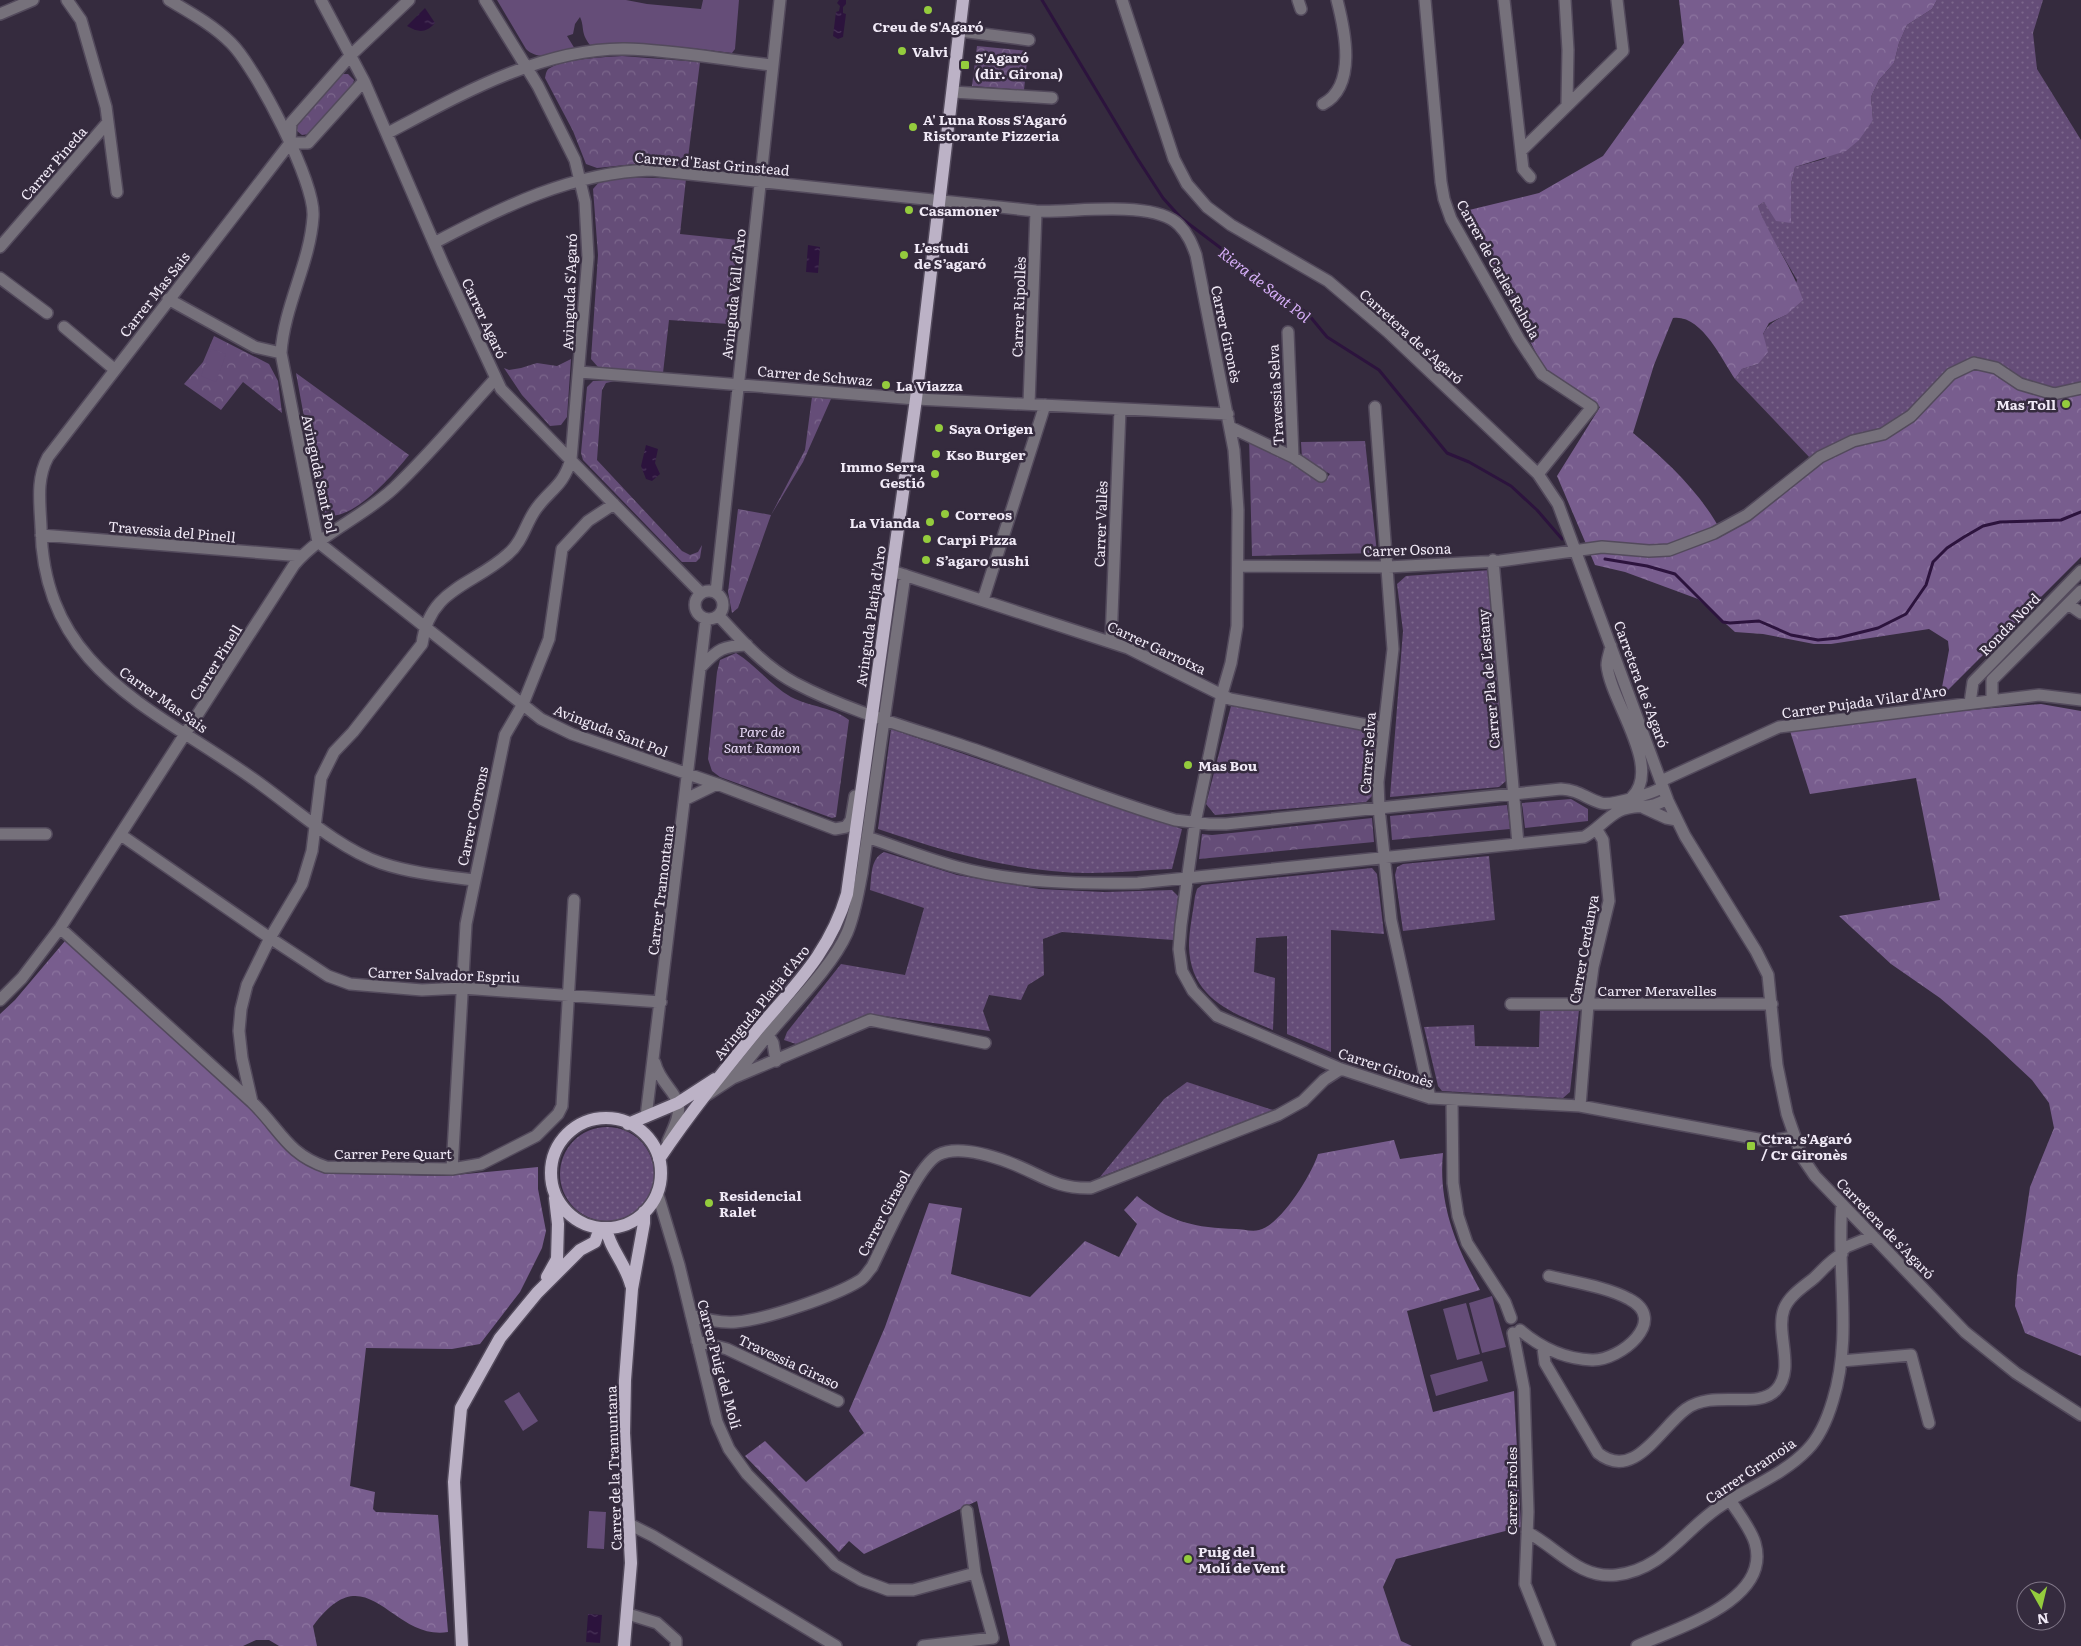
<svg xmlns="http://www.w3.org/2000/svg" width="2081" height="1646" viewBox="0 0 2081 1646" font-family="Literata,serif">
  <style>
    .grass { fill: url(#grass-dots) }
    .forest { fill: url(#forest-crowns) }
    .park { fill: url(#park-crowns) }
    .garden { fill: #654d78 }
    .water { fill: url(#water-ripples) }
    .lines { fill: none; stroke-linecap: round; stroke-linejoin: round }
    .stream { stroke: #2c133d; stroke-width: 3 }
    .minor-casing { stroke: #534a5c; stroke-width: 14 }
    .major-casing { stroke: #534a5c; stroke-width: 15 }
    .minor { stroke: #76717b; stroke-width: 11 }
    .major { stroke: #bcb2c6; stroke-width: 12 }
    .poi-dot { fill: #94cc3d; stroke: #352b3e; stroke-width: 2 }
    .labels { text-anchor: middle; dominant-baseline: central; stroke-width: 5; stroke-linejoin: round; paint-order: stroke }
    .poi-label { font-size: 14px; font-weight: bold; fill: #f1eaf7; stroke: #352b3e; text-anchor: start }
    .street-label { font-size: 14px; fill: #f1eaf7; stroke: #352b3e }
    .park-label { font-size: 14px; font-style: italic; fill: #e9daf8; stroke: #352b3e }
    .water-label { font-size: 15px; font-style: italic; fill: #d7aff9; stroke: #352b3e }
  </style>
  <defs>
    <pattern id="grass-dots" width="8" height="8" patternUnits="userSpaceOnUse" patternTransform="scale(1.25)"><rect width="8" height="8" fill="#654d78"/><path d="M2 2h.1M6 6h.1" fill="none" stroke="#7c678c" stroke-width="1.8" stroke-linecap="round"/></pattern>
    <pattern id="forest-crowns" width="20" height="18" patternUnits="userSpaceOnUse" patternTransform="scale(1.25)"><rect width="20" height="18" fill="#785d8e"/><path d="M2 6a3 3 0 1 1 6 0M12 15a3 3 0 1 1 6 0" fill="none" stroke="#8c749f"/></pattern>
    <pattern id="park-crowns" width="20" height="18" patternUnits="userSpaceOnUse" patternTransform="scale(1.25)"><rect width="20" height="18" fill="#654d78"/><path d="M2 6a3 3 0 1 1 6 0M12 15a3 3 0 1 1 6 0" fill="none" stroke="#7c678c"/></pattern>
    <pattern id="water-ripples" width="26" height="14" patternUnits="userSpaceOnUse" patternTransform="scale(1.25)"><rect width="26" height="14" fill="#2c133d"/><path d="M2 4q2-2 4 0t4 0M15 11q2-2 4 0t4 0" fill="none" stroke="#4b365a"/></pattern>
  </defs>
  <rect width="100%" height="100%" fill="#352b3e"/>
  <path class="grass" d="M1937,0h106l-10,33 4,36 44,71v245l-27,4 -20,-4 -66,-25c-30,11 -35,32 -57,50 -28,25 -66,35 -100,49l-76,-80 7,-10 16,-5c5,-28 0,-36 28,-49l11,-35 -31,-53 -8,-21 6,-4 27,21v-39l4,-17 29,-8 49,-39 -2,-23 8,-17 15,-17 5,-20 8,-18 25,-16z
    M1491,570l17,187 -2,24 -7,6 -109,10 13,-166 -6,-47 9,-8z
    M1231,706l141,26 6,5 -5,58 -7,7 -151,13 -9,-11z
    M891,729l291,100 -10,40c-28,1 -56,4 -84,4 -73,-1 -142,-21 -210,-44z
    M884,852l73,23 82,14 65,3 68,-2 6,6 -5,44 -111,-8 -19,7 1,36 -16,10 -7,15 -32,-5 -6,16 7,20 -113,-16 -13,1 -68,28 -12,-4 3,-8 54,-68 64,11 19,-67 -54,-18c2,-15 0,-31 14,-38z
    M1489,856l6,64 -92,11 -8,-56 2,-8 6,-3z
    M1372,868l5,6 7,60 -53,-4v122l-44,-18v-98l-31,2 -2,34 21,6 -2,52c-40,-17 -83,-31 -84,-84 0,-16 4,-33 6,-50l2,-7 5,-4z
    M1579,1010l-9,82 -7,6 -121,-7 -4,-5 -14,-59 50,-2 1,21 64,1 1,-36z
    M1187,1082l86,28 -173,67 64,-78z
    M560 1174a47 47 0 1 1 94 0a47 47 0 1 1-94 0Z"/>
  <path class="forest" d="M1679,0h258l-5,9 -25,16 -8,18 -5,20 -15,17 -8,17 2,23 -14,20 -13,11 -51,16 -4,17v39l-15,-2 -12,-19 -6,4c12,33 34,60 45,94l-17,15 -17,8 -6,11 5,18 -10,12 -16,5 -7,10c-14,-21 -34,-65 -62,-61l-19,47 -21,68c34,28 68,60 89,100l103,-74 23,-12 26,-6 80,-65 18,-6 16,1 65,26 28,-2v162l-141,141 9,-48 -1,-9 -19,-12 -98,15h-17l-51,-10 -28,-2 -37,-33 -73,-27 -30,-7 -38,-89 43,-69 -56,-38 -79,-158 74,-18 64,-37 81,-113z
    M2041,704l40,7v645l-56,-23 -10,-27 2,-30 13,-89 24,-59 -5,-25 -17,-23 -45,-42 -47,-40 -49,-34 -52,-48 101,-16 -24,-122 -106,16 -20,-63 159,-19z
    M70,935l181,168 51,57 47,14 96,2 93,-9v22l8,42 -4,17 -22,44 -40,52 -28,5 -86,-1 -16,138 25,6 -2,17 3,3 62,3 10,117c-58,9 -80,-81 -135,-6l4,20h-38l-10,-6h-13l-13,6h-243v-632l15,-14z
    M1394,1140l6,19 43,-6c-5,51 13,93 37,137l-73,21 26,101 81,-21 7,136 -125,32 -13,28 18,54 11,5h-402l-33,-145 -113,53 -15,-13 -10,11 -94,-96 20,-15 41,41 58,-49 -15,-22 36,-84 44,-124 33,5 -11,66 79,23 55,-56 34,16 18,-33 -13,-14 13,-14c32,26 59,32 99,33 6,0 16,3 23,1 22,-5 53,-56 59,-76z"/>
  <path class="park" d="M977,46l51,5 -4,39 -52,-4z
    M622,56l78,6 -13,104 -43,-3 -47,5 -11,-4 -13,-33 -28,-53c1,-4 1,-8 5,-10 13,-9 56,-11 72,-12z
    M341,74h7l6,6 -2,7 -43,47 -7,1 -5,-4v-7z
    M623,177l63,2 -6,55 58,6 -9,84 -60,-4 -6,53 -65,-6 -7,-8 7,-104 -5,-66 7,-8z
    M214,336l55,28 9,17 4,32 -39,-31 -22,28 -37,-26 19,-22z
    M571,359l-4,58 -6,8 -11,1 -28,-31 -18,-27 5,2 12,-2 16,-5 20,3z
    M296,373l113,82c-16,20 -57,68 -85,60l-4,-10z
    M593,381h22l-9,2 -4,7 -5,70 85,91 8,4 8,-3 4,-7 -2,13 -4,4h-14l-5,-5 -94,-97 -2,-7 6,-66z
    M812,397l19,2 -28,63 -32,53 -33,93 -6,5 -4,-21 10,-83 33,6 34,-65z
    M1249,436l73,47 8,-9 -28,-16 -1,-16 64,-1 12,112 -125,3z
    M736,653c20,12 34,32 55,44 19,10 42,10 58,23l-13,97 -4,1 -112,-41 -8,-6 -4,-12 9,-87 3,-12z
    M1571,799l17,10v12l-63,7 -3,-25z
    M1507,805l3,24 -118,11 -2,-24z
    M1372,818l2,24 -175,17 3,-25 10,1z"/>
  <path class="garden" d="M497,0h129l21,4 54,5 2,-9h36l-4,49 -3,4c-48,-6 -94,-11 -142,-8 -10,-13 -5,-17 -10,-28l-5,7 -2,10 -6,2 8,13c-17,4 -36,13 -49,0z
    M211,349l15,5 -10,28 -15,-6z
    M1492,1296l14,51 -24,6 -13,-50z
    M1466,1303l14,51 -23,6 -14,-51z
    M1482,1361l6,20 -52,15 -6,-21z
    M519,1392l19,29 -15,10 -19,-30z
    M589,1511l17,1 -2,37 -17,-1z"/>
  <path class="water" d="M839,0h7v4l-3,3v6l3,1 -3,23 -5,2 -5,-3 3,-24 3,-1 1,-5 -3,-3z
    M425,8l10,15c-9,10 -16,10 -28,3z
    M808,245l12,2 -2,26 -12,-1z
    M646,445l12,4 -3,14 5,11 -8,7 -6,-2 -5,-13z
    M588,1614l14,1 -2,28 -14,-1z"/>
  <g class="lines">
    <path class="stream" d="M1042,0l95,158 26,40 18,20 127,96 19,23 52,33 68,83 22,9 42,24 26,24 25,29
      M1605,559l42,7 28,8 48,48 7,1 29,-2 32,14 27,5 20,-2 40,-10 28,-14 20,-29 7,-23 14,-14 17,-11 19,-11 17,-4 61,-2 20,-8"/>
    <g class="minor-casing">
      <path id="minor" d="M67,0l14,20 25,87 11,85
        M169,0c22,13 44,25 62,43 25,25 85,140 82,174 -3,46 -29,89 -32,136l37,189 223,177 31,15 145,50 118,45 11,-2 5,-7 4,-24
        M321,0l43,81 79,183 58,125 200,204
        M409,0l-58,55 -60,68 -1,20 -242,314c-12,22 -8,46 -7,70 2,142 111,180 211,251 39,27 85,70 129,85 30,10 61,13 93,17
        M1122,0l52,159 13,25 20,23 24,18 97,56 60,51 150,142 20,30 110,297 17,35 71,115 12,24 9,90 10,49 15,43 13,19 150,156 51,41 65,42
        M1298,0l3,9
        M1425,0l16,182 3,17 7,20 68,120 23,35 50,33 -54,67
        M1504,0l19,169 7,8
        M1565,0l3,50 -1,54
        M0,14l33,-14
        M960,31l69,9
        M953,92l99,6
        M1323,104c34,-18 22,-73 14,-104
        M388,133c72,-38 153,-85 237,-84 50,1 98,11 147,16
        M290,143h18l56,-62
        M1522,150l101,-99 -6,-51
        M434,243c68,-36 139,-71 217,-73l385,41c37,2 117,-12 143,14 9,9 13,19 17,30l38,195 4,60 -1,116 -6,37 -9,31 -27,129 -14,102 -2,24 3,22 11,20 24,25 124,53 89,29 150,8 189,35 24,-4
        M0,247l108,-125
        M0,278l47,35
        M168,299l87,48 26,6
        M64,327l50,42
        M1288,332l5,125
        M580,372l336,27 312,15
        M1029,404l7,-193
        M1375,407l18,242 -15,133 1,26 12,112 39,178
        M1230,427l63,30 28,19
        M41,535l261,21
        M1493,560l25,284
        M1238,566l150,1 112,-6 102,-14 47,4 20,-1 45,-17 33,-18 73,-58 33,-16 30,-7 28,-18 40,-42 23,-11 22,5 24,16 34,10 27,-6
        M898,573l230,75 102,51 153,29
        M695 605a14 14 0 1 1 28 0a14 14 0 1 1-28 0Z
        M716,592l64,-592
        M983,600l62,-195
        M2068,604l13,9
        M719,616c22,24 46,51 76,67 57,30 123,47 184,68 65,23 130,50 196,69l34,4h17l335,-35c18,1 24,9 40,14 10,3 53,-10 62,-16
        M1111,641l9,-232
        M1611,646c-1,6 -4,13 -4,19 3,36 56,102 25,132
        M702,666c16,-17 21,-20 45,-21
        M1992,700v-20l89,-89
        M1970,703l3,-21 108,-111
        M1661,781l118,-54 260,-32 42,5
        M686,799l31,-15
        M1644,808l22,10 11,2
        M0,834h46
        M121,835l149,103 58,38 22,8 72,6 40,-2 199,14
        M867,837c30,10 60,22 90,30 60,16 120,17 181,16l446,-46c13,-7 23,-20 35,-26 16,-8 34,0 48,-13
        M60,928l192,174c28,27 35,52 74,65l126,2 29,-5 55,-28 22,-22 4,-8 12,-206
        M0,1000l22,-22 38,-50 234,-363c27,-32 69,-48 100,-77 36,-34 68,-73 102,-110
        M1511,1004h261
        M776,1061l-3,-18 -5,-8c24,-29 64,-68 79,-102 8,-19 11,-40 15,-60l43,-298
        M655,1063c4,18 21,29 23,41 3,12 -6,27 -10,37
        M734,1077l34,-42
        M707,1095l26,-17 137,-58 115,23
        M1452,1100l1,83 5,33 9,27 38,59 6,16
        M252,1102l-10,-44 -3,-27 2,-22 6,-24 23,-47 32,-54 10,-33 9,-73 13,-26 19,-20 69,-88c7,-56 51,-58 86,-90 14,-12 17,-28 26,-42 14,-22 29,-24 37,-53l17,-202 -3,-55 -10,-42 -37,-74 -53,-86
        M1580,1106l8,-101 5,-38 16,-66 -6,-61 -6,-10
        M646,1117l60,-498
        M452,1169l14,-245 39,-189 18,-31 26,-65 13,-90 26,-28 26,-17
        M657,1192l22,73 38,157 12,27 18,25 88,91 26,15 27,10h25l62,-17 18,65 -70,8
        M1842,1251l4,-4 27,-11
        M691,1315c15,5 29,8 45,7 28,-2 99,-26 123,-41 6,-3 9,-10 13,-14 12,-24 45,-101 66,-112 19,-10 51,0 70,7 33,12 46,27 83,26l187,-73 25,-14 21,-21 17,-11
        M1520,1330c20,17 45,29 72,30 28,1 78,-40 37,-61 -22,-12 -56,-17 -80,-23
        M1513,1333l11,56 4,123 -3,72 25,62
        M697,1341l30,8 111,52
        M1543,1348l2,15 53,90c36,29 62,-25 88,-44 27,-20 72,1 90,-19 20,-21 -1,-57 8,-81 5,-13 19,-22 29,-30 9,-8 18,-20 29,-25
        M1841,1361l70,-6 18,68
        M967,1511l8,62
        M631,1525l22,11 183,110
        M1527,1532c31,16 52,47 89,43 48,-5 69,-47 106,-70 28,-18 62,-31 85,-55 13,-13 21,-33 26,-50 20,-64 3,-131 9,-196
        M628,1614l29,9 19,17v6
        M1637,1646c39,-18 135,-45 118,-103 -4,-14 -17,-30 -25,-43"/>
    </g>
    <g class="major-casing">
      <path id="major" d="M551 1173a55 55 0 1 1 110 0a55 55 0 1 1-110 0Z
        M628,1124l50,-21 37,-24
        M659,1159c30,-45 64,-87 99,-130 38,-45 72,-77 89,-135l69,-495 47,-399
        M606,1228c4,22 19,34 25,57
        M547,1277l10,-18 1,-35 -3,-26
        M462,1646l-8,-164 7,-74 39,-70 37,-45 43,-43 15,-8 5,-14
        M624,1646l7,-83 -7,-130 1,-53 7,-91 12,-66v-11"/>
    </g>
    <use href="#minor" class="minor"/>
    <use href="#major" class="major"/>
  </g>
  <g class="poi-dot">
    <circle cx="928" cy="10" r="5"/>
    <circle cx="902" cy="51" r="5"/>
    <rect x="960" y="60" width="10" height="10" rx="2.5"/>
    <circle cx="913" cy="127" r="5"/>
    <circle cx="909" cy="210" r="5"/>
    <circle cx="904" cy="255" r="5"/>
    <circle cx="886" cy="385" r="5"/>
    <circle cx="2066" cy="404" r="5"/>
    <circle cx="939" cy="428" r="5"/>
    <circle cx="936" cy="454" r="5"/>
    <circle cx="935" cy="474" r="5"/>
    <circle cx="945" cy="514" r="5"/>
    <circle cx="930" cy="522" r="5"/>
    <circle cx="927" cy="539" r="5"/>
    <circle cx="926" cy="560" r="5"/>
    <circle cx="1188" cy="765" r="5"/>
    <rect x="1746" y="1141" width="10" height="10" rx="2.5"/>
    <circle cx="709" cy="1203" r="5"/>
    <circle cx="1188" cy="1559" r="5"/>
  </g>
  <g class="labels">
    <g class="poi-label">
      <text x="928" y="26" text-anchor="middle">Creu de S'Agaró</text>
      <text x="912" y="51">Valvi</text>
      <text x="975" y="57">S'Agaró<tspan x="975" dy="16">(dir. Girona)</tspan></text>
      <text x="923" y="119">A' Luna Ross S'Agaró<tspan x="923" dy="16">Ristorante Pizzeria</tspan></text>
      <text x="919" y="210">Casamoner</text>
      <text x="914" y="247">L’estudi<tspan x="914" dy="16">de S’agaró</tspan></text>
      <text x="896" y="385">La Viazza</text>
      <text x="2056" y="404" text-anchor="end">Mas Toll</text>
      <text x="949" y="428">Saya Origen</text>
      <text x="946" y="454">Kso Burger</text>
      <text x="925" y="466" text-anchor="end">Immo Serra<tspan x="925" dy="16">Gestió</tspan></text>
      <text x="955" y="514">Correos</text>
      <text x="920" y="522" text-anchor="end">La Vianda</text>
      <text x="937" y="539">Carpi Pizza</text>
      <text x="936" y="560">S’agaro sushi</text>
      <text x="1198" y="765">Mas Bou</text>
      <text x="1761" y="1138">Ctra. s'Agaró<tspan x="1761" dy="16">/ Cr Gironès</tspan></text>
      <text x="719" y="1195">Residencial<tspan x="719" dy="16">Ralet</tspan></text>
      <text x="1198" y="1551">Puig del<tspan x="1198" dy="16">Molí de Vent</tspan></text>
    </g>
    <g class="street-label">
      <text transform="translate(53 163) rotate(-49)">Carrer Pineda</text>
      <text transform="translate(712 163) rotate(5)">Carrer d'East Grinstead</text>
      <text transform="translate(1499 269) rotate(61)">Carrer de Carles Rahola</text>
      <text transform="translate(569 292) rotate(-88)">Avinguda S'Agaró</text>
      <text transform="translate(154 294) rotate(-52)">Carrer Mas Sais</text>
      <text transform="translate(733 294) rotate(-84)">Avinguda Vall d'Aro</text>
      <text transform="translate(1018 307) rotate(-88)">Carrer Ripollès</text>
      <text transform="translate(485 318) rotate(65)">Carrer Agaró</text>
      <text transform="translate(1227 334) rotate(78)">Carrer Gironès</text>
      <text transform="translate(1412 336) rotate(42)">Carretera de s'Agaró</text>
      <text transform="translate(815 375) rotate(5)">Carrer de Schwaz</text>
      <text transform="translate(1275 395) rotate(-93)">Travessia Selva</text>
      <text transform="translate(320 474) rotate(78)">Avinguda Sant Pol</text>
      <text transform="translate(1100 524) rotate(-88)">Carrer Vallès</text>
      <text transform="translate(172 531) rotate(5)">Travessia del Pinell</text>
      <text transform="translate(1407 549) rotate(-2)">Carrer Osona</text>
      <text transform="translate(870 616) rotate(-82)">Avinguda Platja d'Aro</text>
      <text transform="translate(2009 624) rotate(-46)">Ronda Nord</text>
      <text transform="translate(1157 647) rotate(25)">Carrer Garrotxa</text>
      <text transform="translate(215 662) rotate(-58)">Carrer Pinell</text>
      <text transform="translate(1488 679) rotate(-95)">Carrer Pla de Ľestany</text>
      <text transform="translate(1642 684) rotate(70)">Carretera de s'Agaró</text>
      <text transform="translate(164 699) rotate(35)">Carrer Mas Sais</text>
      <text transform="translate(1864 701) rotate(-8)">Carrer Pujada Vilar d'Aro</text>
      <text transform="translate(611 730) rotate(21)">Avinguda Sant Pol</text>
      <text transform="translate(1367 753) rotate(-86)">Carrer Selva</text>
      <text transform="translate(472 816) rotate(-78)">Carrer Corrons</text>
      <text transform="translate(660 890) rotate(-83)">Carrer Tramontana</text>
      <text transform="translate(1583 949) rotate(-80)">Carrer Cerdanya</text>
      <text transform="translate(444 974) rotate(2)">Carrer Salvador Espriu</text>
      <text x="1657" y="990">Carrer Meravelles</text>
      <text transform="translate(761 1002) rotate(-51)">Avinguda Platja d'Aro</text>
      <text transform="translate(1386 1067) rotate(18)">Carrer Gironès</text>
      <text x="393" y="1153">Carrer Pere Quart</text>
      <text transform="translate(883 1213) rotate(-62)">Carrer Girasol</text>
      <text transform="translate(1886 1228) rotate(46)">Carretera de s'Agaró</text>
      <text transform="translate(789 1361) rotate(25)">Travessia Giraso</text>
      <text transform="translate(720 1364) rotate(75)">Carrer Puig del Molí</text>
      <text transform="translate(613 1468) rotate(-92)">Carrer de la Tramuntana</text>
      <text transform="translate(1750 1470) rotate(-34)">Carrer Gramoia</text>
      <text transform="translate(1511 1491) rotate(-90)">Carrer Eroles</text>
    </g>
    <g class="park-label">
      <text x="762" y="731">Parc de<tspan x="762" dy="16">Sant Ramon</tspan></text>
    </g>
    <g class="water-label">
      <text transform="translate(1265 284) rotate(38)">Riera de Sant Pol</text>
    </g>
  </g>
  <g transform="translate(2041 1606) rotate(172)"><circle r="24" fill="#352b3e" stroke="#807788"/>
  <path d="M0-4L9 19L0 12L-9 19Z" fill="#94cc3d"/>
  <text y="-8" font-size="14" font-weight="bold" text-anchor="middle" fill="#f1eaf7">N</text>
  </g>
</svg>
